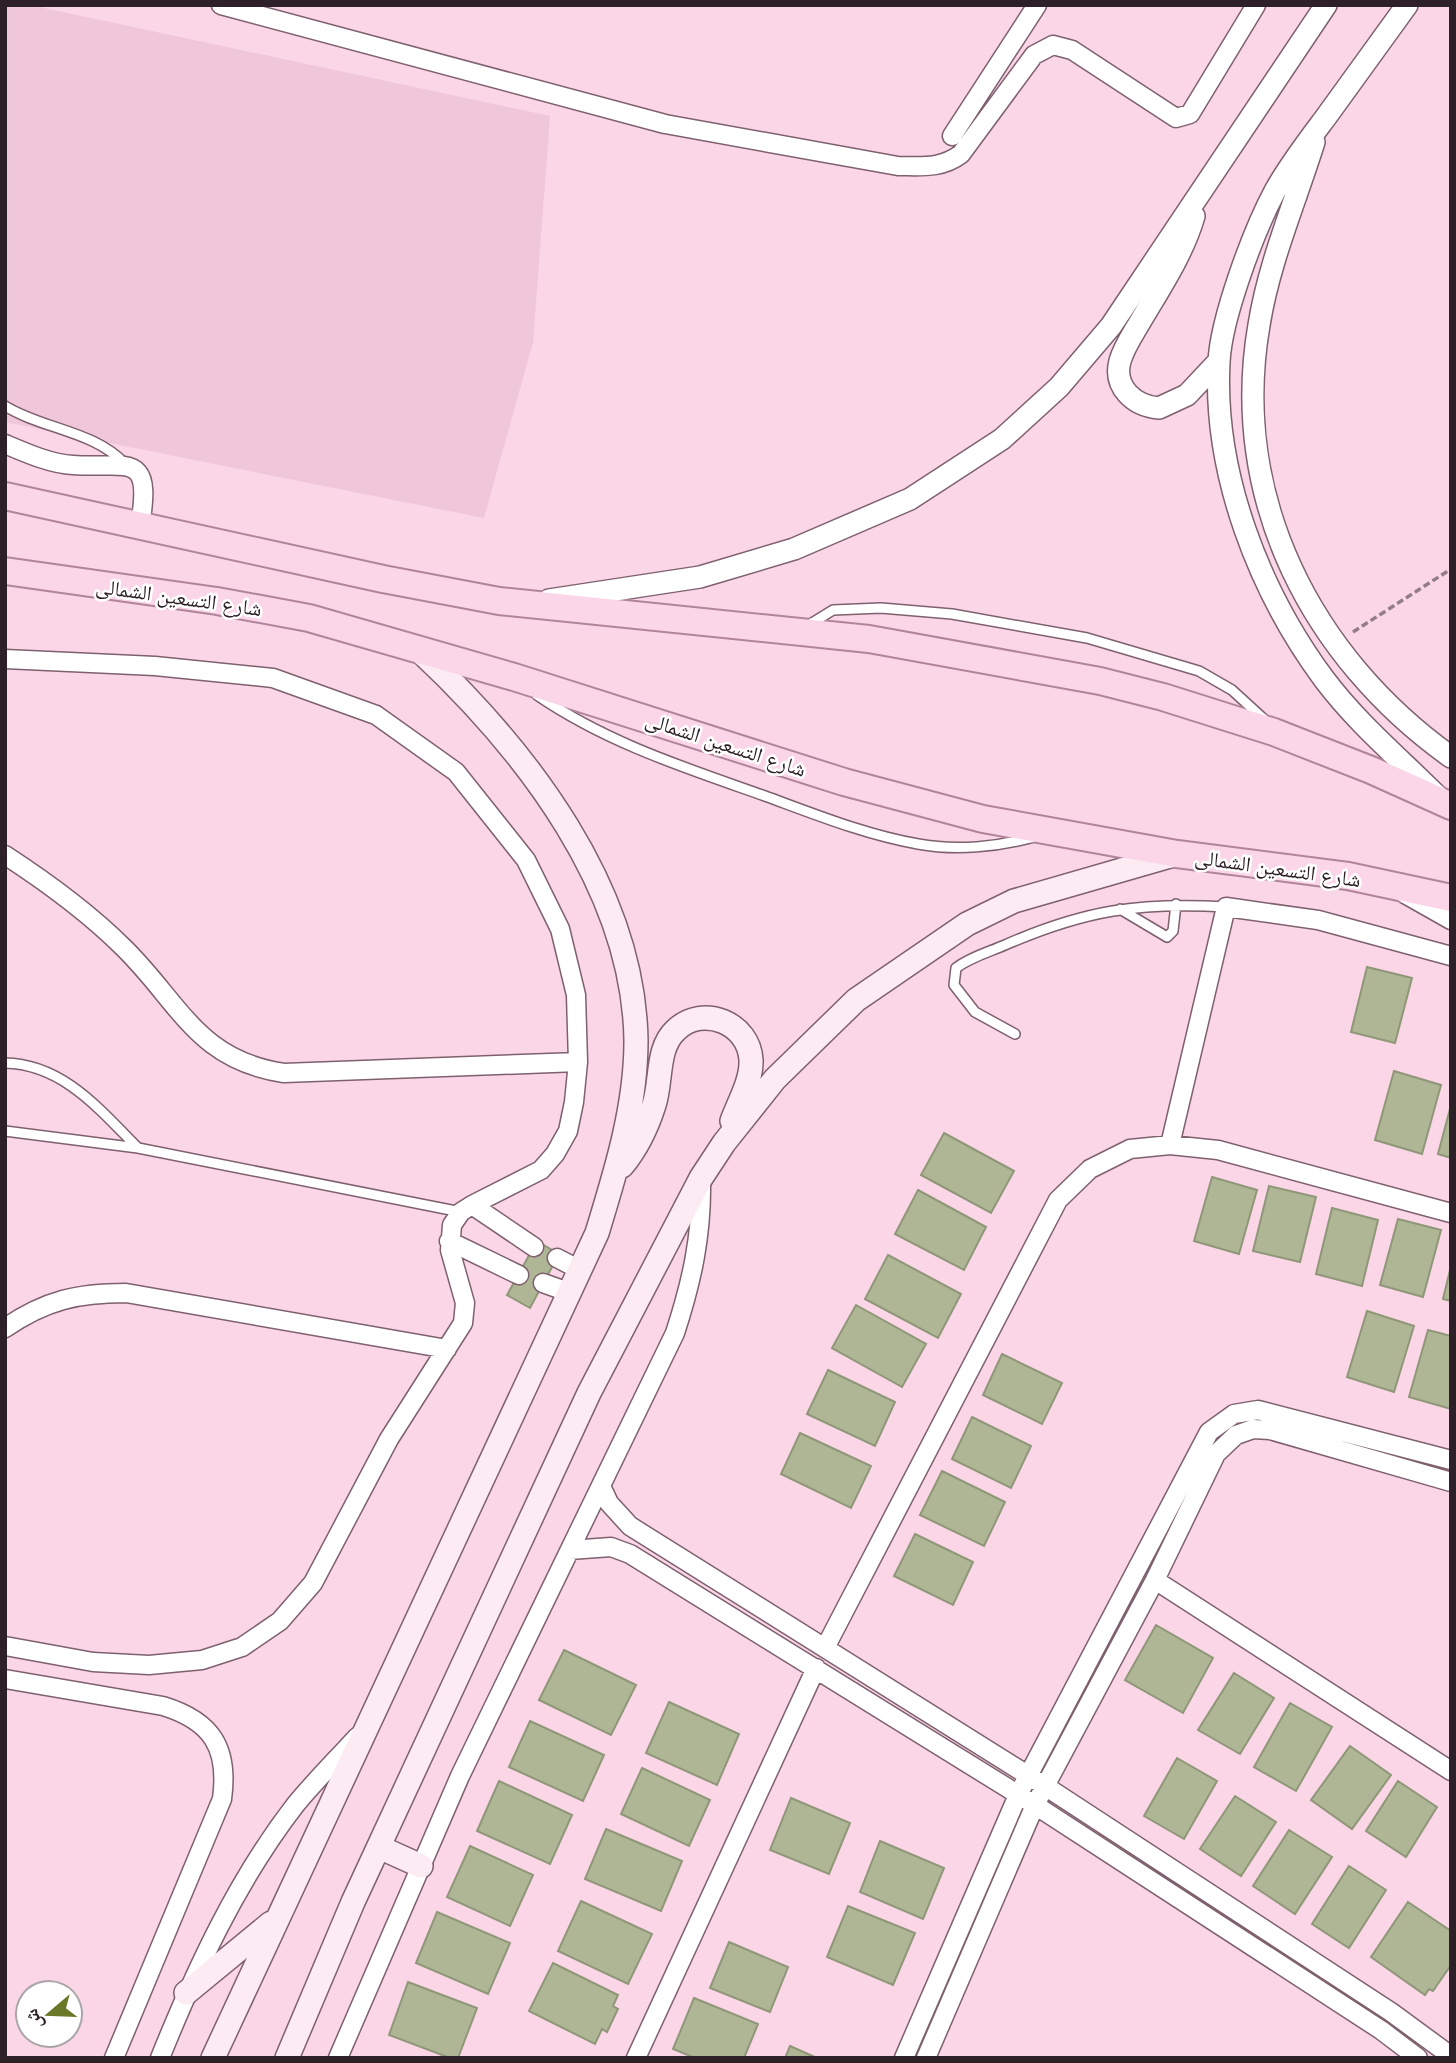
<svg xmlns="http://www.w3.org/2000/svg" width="1456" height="2063" viewBox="0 0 1456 2063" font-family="Arial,'Noto Naskh Arabic',sans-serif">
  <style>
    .built { fill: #f0c6da }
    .building { fill: #aeb696; stroke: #8f9778; stroke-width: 2 }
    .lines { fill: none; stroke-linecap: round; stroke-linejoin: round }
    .service-casing { stroke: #7e606e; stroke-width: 12 }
    .minor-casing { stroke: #7e606e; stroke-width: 21 }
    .tertiary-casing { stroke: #7e606e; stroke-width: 24 }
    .secondary-casing { stroke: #7e606e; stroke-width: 26 }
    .primary-casing { stroke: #b0859a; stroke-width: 30 }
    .path { stroke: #957d88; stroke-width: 3.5; stroke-dasharray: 7 3.5; stroke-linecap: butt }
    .service { stroke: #fff; stroke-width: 9 }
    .minor { stroke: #fff; stroke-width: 18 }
    .tertiary { stroke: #fff; stroke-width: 21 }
    .secondary { stroke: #fcebf3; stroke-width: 23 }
    .primary { stroke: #fad6e8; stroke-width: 26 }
    .labels { text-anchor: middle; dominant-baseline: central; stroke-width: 5; stroke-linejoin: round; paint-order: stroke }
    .street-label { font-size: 21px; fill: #2d2026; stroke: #fff }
  </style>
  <rect width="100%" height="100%" fill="#fad6e7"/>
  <path class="built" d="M5,5h25l520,111 -17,226 -49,176 -479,-96z"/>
  <path class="building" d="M1367,967l45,11 -17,65 -44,-11z
    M1394,1071l47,14 -19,69 -47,-14z
    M1451,1105v53l-13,-4z
    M944,1133l70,38 -23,42 -70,-38z
    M1212,1177l45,13 -18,64 -45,-13z
    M1269,1186l47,11 -16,65 -47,-11z
    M918,1190l68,37 -22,43 -69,-36z
    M1332,1208l46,12 -16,66 -46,-12z
    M1398,1219l43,11 -18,67 -43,-12z
    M537,1241l22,13 -29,54 -23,-13z
    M888,1255l73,39 -23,44 -73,-39z
    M1451,1266v35l-8,-2z
    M856,1305l70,39 -24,43 -70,-39z
    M1367,1311l47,15 -20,66 -47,-15z
    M1428,1330l23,6v73l-42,-12z
    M1002,1354l60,29 -20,41 -59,-29z
    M828,1370l67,32 -20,44 -68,-32z
    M972,1417l59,29 -20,42 -59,-29z
    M800,1433l71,33 -20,42 -70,-34z
    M942,1471l63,31 -21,44 -64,-31z
    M915,1534l58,28 -20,43 -59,-29z
    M1156,1625l57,33 -30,55 -58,-33z
    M564,1650l72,35 -25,50 -72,-35z
    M1234,1673l40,25 -34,56 -42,-24z
    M669,1702l70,32 -22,51 -71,-32z
    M1290,1703l42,24 -36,64 -42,-24z
    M530,1721l74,34 -21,46 -74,-34z
    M1350,1746l41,29 -39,54 -41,-29z
    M1177,1758l40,23 -33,58 -40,-23z
    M642,1768l68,32 -21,46 -68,-32z
    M499,1781l73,34 -22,49 -73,-33z
    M1398,1781l39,26 -31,50 -40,-26z
    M1235,1796l41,26 -35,54 -41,-27z
    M791,1798l59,25 -21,51 -59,-24z
    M606,1829l76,32 -21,50 -76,-32z
    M1289,1830l43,27 -37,57 -42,-28z
    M880,1841l64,27 -21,51 -63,-27z
    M470,1846l63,29 -23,51 -63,-29z
    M1349,1866l37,24 -37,58 -37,-24z
    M581,1901l71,33 -24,50 -70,-33z
    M1408,1902l43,29v34l-18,26 -4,-2 -4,6 -54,-38z
    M848,1906l67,27 -22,52 -66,-28z
    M437,1912l73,31 -22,51 -72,-31z
    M729,1942l59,25 -18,45 -60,-24z
    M553,1963l65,32 -5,11 5,3 -11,23 -5,-3 -7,15 -66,-33z
    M408,1982l69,26 -19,50h-8l-61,-23z
    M694,1998l64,26 -14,34h-49l-22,-9z
    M790,2046l27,12h-32z"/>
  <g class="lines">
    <g class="service-casing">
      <path id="service" d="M5,406c37,23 90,25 120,58
        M807,626l26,-16 48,-2 71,6 135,24 112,33 33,19 35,32
        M537,695c70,48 149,73 228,101 49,18 101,39 153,48 38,7 80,3 116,-7
        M1120,909l47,28 6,-6 3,-27
        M1015,1034l-40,-22 -21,-27 2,-17c14,-11 33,-16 49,-23 80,-35 134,-43 221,-38
        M5,1063c58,1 95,47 133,85l-133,-17
        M138,1148l323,64"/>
    </g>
    <g class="minor-casing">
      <path id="minor" d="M221,5l444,119 233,42c23,0 43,3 63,-12l73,-99 19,-10 19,5 104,68 14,-4 66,-109
        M952,136l85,-131
        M5,444c21,9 46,20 68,21 54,4 80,-16 67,60
        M5,659l150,7 118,12 103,37 80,57 70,88 34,69 16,66 2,67 -4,40 -6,29 -13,23 -14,16 -69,35 -11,7 -9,13 -2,25 15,53 -2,20 -74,116 -76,144 -33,38 -38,26 -40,13 -53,5 -56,-3 -88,-16
        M5,855c43,28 83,57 119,93 56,55 73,112 160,125l294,-11
        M1405,894l46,26
        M1170,1145l56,-238 92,13 133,36
        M472,1205l62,42
        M449,1241l70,34
        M557,1258l23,12
        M543,1283l25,9
        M5,1328c41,-28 73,-35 121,-35l321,56
        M601,1486l8,17 21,23 415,260 346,226 60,44
        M570,1550l41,-3 19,7 405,251 346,225 37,28
        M1155,1580l296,191
        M825,1648l233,-448 32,-31 40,-20 40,-4 48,5 233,63
        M5,1679l158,27c49,15 66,42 59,93l-108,259
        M160,2058c36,-89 77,-178 136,-254 19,-23 41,-45 61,-67
        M338,2058l122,-282 215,-443c17,-52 27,-98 26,-153
        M636,2058l180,-390
        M904,2058l114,-263 191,-363 25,-18 24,-4 193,50
        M926,2058l109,-253 120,-225 61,-126 20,-19 17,-6 17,1 181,52"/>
    </g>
    <g class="tertiary-casing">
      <path id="tertiary" d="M1407,5c-27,37 -54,75 -81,112 -18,24 -36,47 -51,74 -21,39 -54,127 -56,171 -6,111 40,229 105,317 33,44 75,79 114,118
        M1314,142c-19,61 -45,120 -55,183 -30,173 53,333 192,432
        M1194,216c-11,38 -34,72 -54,106 -7,12 -16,25 -20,39 -7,26 14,45 39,47l28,-13 32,-34
        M549,600l151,-23 94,-28 116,-50 92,-60 57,-52 52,-61 215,-321"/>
    </g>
    <g class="secondary-casing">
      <path id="secondary" d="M622,1166c15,-18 25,-39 32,-61 8,-24 2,-57 22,-75 27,-26 73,-7 75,30 1,20 -12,42 -19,61
        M379,1847l42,19
        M186,1993l85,-70
        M213,2058l384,-825c19,-62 39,-126 39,-192 -2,-152 -110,-291 -216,-390
        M287,2058l66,-156 236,-509 112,-215 23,-35 51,-64 81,-79 111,-76 47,-23 163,-47"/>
    </g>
    <g class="primary-casing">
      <path id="primary" d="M5,496l378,83 116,22 370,38 231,42 63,16 111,35 97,38 80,36
        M5,571l212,30 92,17 205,59 330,105 139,37 194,35 171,22 103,22"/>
    </g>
    <path class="path" d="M1353,632l98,-63"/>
    <use href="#service" class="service"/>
    <use href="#minor" class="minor"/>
    <use href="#tertiary" class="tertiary"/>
    <use href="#secondary" class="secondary"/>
    <use href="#primary" class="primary"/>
  </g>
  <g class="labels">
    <g class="street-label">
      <text transform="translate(179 597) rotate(8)">شارع التسعين الشمالى</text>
      <text transform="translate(726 744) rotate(18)">شارع التسعين الشمالى</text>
      <text transform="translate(1278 868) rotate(8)">شارع التسعين الشمالى</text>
    </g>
  </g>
  <rect width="1456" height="2063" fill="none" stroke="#2d2026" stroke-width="14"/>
  <g transform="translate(49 2014) rotate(251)"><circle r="33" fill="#ffffff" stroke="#aba6a8" stroke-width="2"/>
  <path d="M0-5L12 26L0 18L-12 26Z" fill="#6a7927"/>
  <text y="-10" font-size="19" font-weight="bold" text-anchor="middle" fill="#2d2026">ش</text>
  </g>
</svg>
